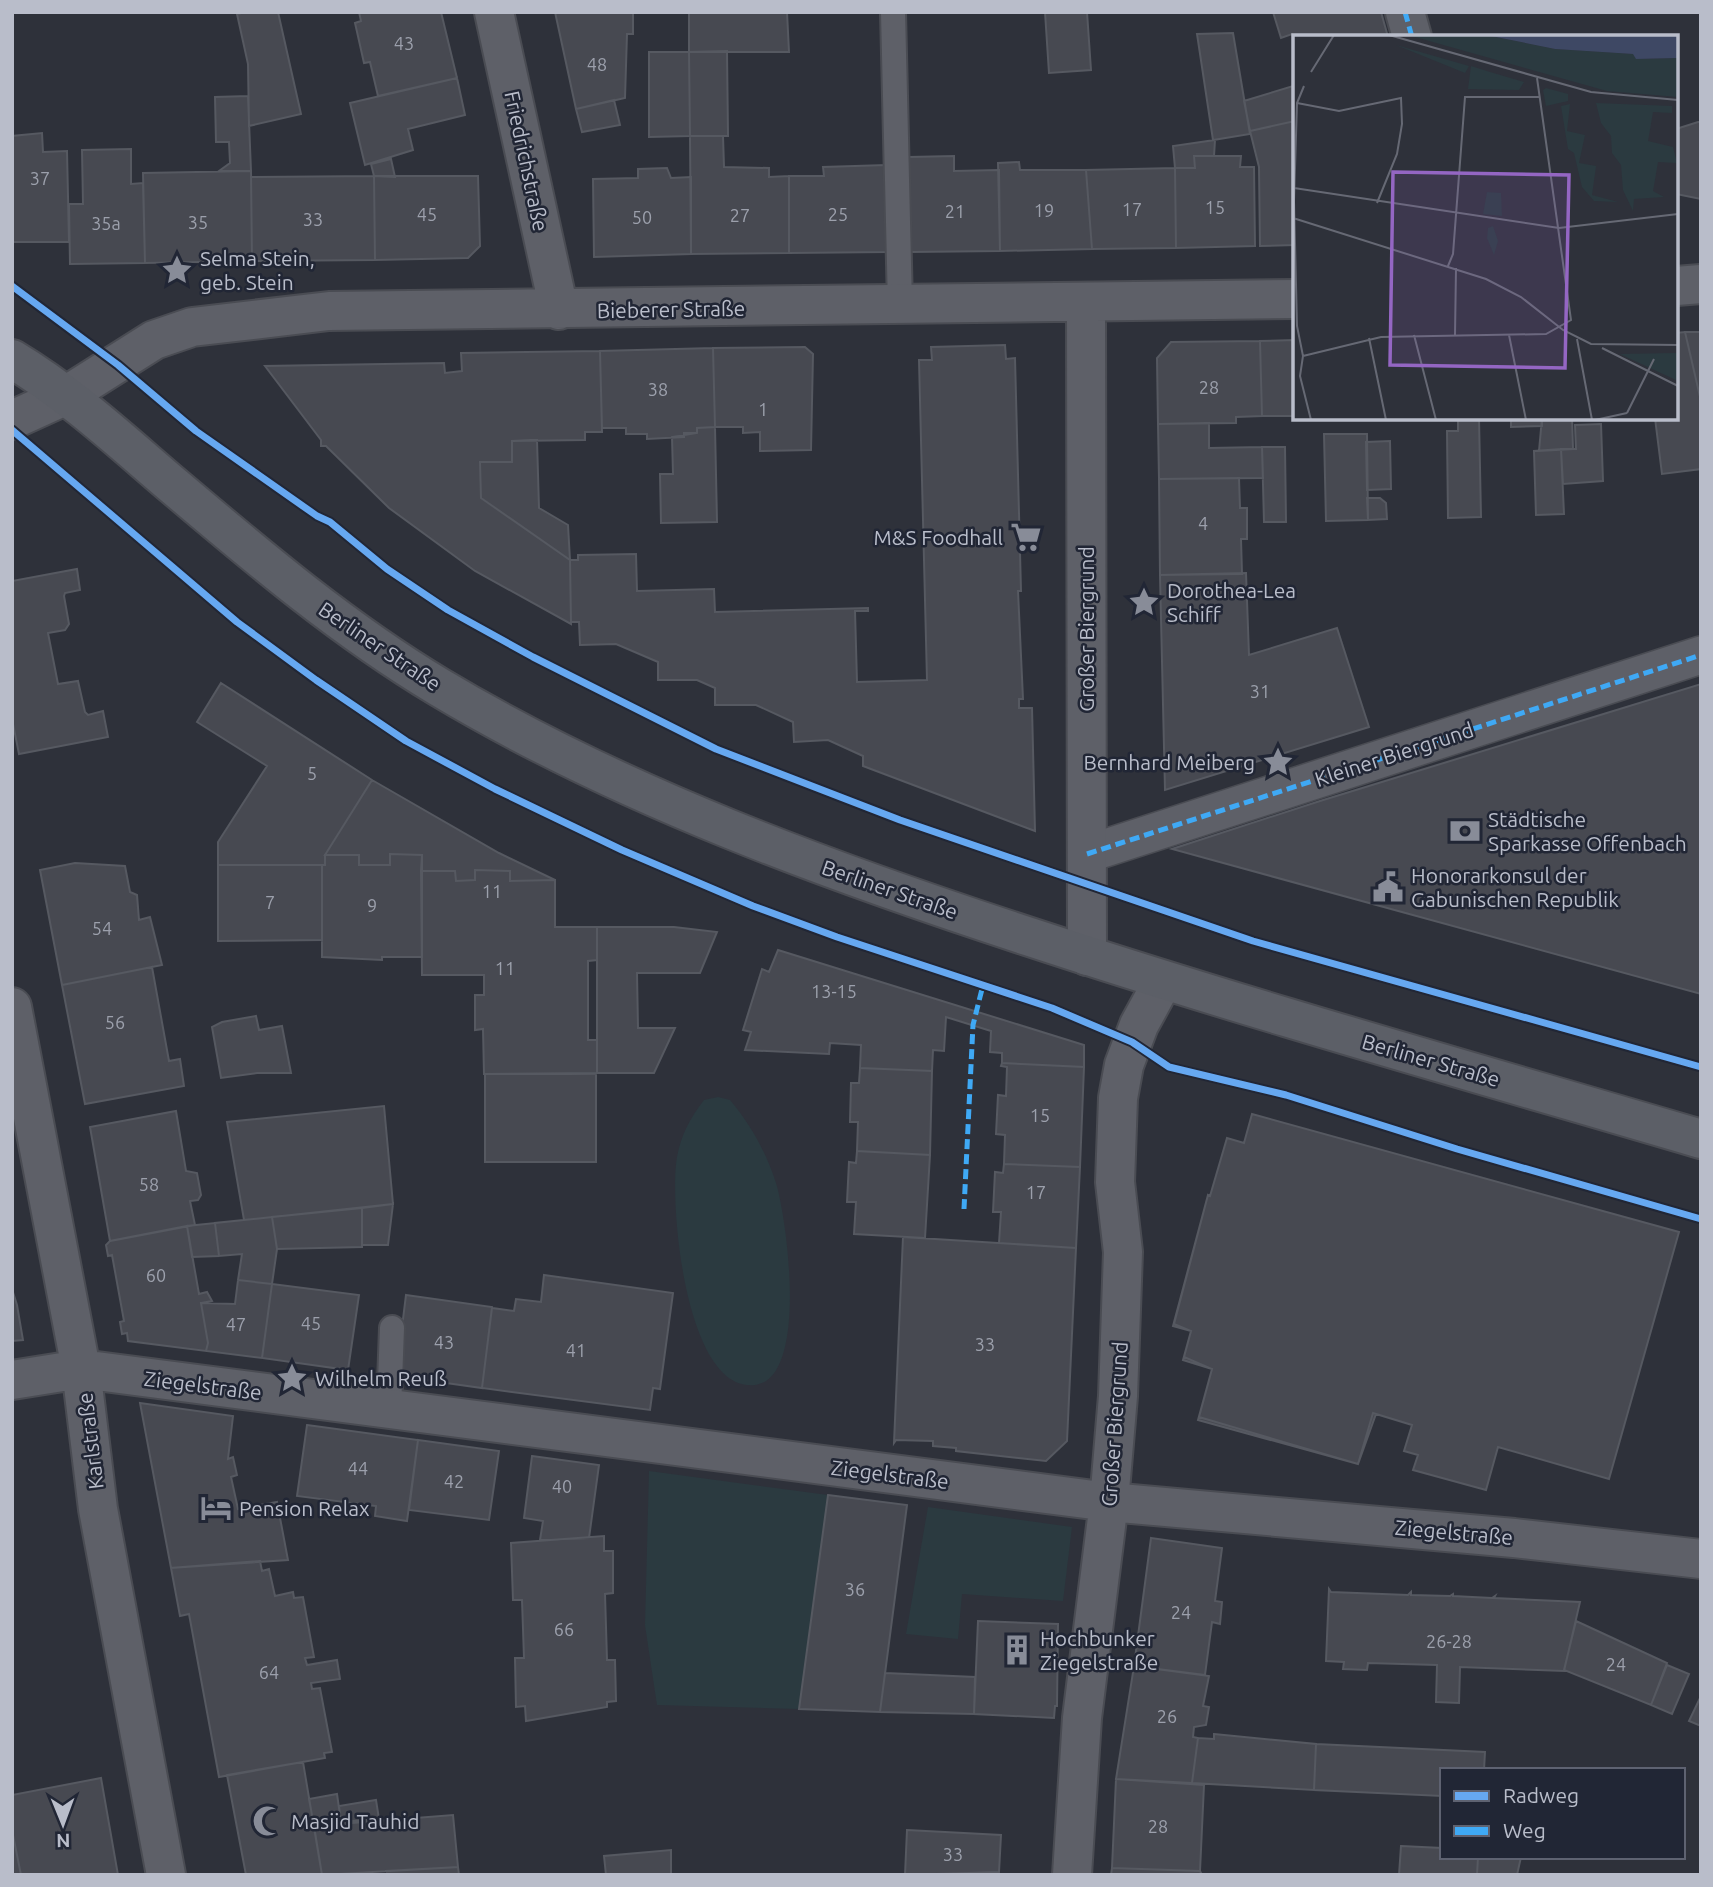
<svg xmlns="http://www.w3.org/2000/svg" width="1713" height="1887" viewBox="0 0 1713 1887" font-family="Ubuntu,sans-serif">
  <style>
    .green { fill: #2b3a40 }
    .building { fill: #474951; stroke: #565961; stroke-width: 2 }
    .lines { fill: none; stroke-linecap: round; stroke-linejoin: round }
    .service-casing { stroke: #4a4c53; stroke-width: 28 }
    .pedestrian-casing { stroke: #4a4c53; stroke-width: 40 }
    .minor-casing { stroke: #4a4c53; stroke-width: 42 }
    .secondary-casing { stroke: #4a4c53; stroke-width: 42 }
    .service { stroke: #5e6068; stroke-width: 24 }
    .pedestrian { stroke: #5e6068; stroke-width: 37 }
    .minor { stroke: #5e6068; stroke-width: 38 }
    .secondary { stroke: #5c5f67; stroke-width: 38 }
    .quiet { stroke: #3fa9f5; stroke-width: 5; stroke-dasharray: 10 5; stroke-linecap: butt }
    .cycleway-casing { stroke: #212635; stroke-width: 11 }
    .cycleway { stroke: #66a8f1; stroke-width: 7 }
    .labels { text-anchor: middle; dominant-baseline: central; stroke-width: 5; stroke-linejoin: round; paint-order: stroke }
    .number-label { font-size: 18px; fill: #9ca0ac }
    .street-label { font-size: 21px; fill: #b9bdca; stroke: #212635 }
    .poi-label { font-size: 21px; fill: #b9bdca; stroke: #212635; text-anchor: start }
    .inset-road { fill: none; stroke: #666974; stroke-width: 2 }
    .view { fill: #9466c3; fill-opacity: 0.15; stroke: #9466c3; stroke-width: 3.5 }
    .inset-edge { fill: none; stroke: #b9bdca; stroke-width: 3.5 }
  </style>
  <rect width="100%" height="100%" fill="#2e313a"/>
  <path class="green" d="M718,1097l12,3c21,25 36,52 46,83 11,36 33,195 -21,202 -70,8 -86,-183 -78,-228 4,-22 13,-39 27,-57z
    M649,1471l179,24 -29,214 -142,-4 -12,-80z
    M928,1507l144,20 -9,74 -101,-7 -4,45 -52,-5z"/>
  <path class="building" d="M246,12h32l23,102 -52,12 -1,-62 -11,-50z
    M359,12h82l16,66 -79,18 -8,-34 -6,1 -9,-40 6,-2z
    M555,12h78v22h-6l-2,64 -49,11z
    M689,12h98l2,40h-100z
    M1045,12h42l4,58 -42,3z
    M1273,12h108l7,25h-93v7l-3,-10 -11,4z
    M1233,33l17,101 -37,6 -16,-106z
    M727,51l1,85h-38l-1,-84z
    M649,52h40l1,84 -41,1z
    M457,78l8,37 -57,14 5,21 -48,15 -15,-62z
    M1293,86l2,35 -45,10 -6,-30z
    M248,96l3,75h-32l11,-8 -1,-21h-13l-1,-45z
    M614,100l6,25 -38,7 -6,-23z
    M1295,121v124l-35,1 -1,-79 -9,-36z
    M1698,122h3v77l-25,-5v-65z
    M42,133l1,19 24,-1 2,91h-57v-106z
    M690,136h33l1,31 45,1v9l20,-1v77l-98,1z
    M1215,140l-1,16h-20l1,12h-20l-2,-22z
    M131,149v35l12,-1 2,80 -75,1 -1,-60h14l-1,-54z
    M954,156v15l45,-1 1,81 -90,1 -1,-95z
    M1194,156h47l-1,11h14l1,79 -79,2 -1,-80h20z
    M391,159l4,18 -21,-1 -3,-12z
    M1019,162l1,8h66l6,79 -92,2 -2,-88z
    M886,165l1,87 -98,1v-77h35l-1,-9z
    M667,168l4,10 20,-1v77l-97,3 -1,-78 45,-1v-9z
    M1175,168l1,80 -84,1 -6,-79z
    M251,171l1,90 -107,2 -2,-90z
    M374,176h104l2,70 -12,12 -93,2z
    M374,176l1,84 -123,1 -1,-84z
    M1685,332h16v69z
    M1685,332l16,69v68l-39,5 -7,-56h21v-85z
    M1295,340v76h-33l-2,-75z
    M1260,341l2,75 -26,1v6l-78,1 -1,-66 14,-16z
    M1005,345l1,14 9,-1 6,233h-3l5,108h-4v9h13l3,123 -172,-65v-10l-35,-16 -34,2 -1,-20 -37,-17h-41v-17l-18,-8h-39v-18l-42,-18 -36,1 -1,-23h-8l-1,-62h8v-5l58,-1 1,37 77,-2 1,23 153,-4v3h-13l2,71 70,-2 -8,-320h13l-1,-13z
    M805,347l8,7 -2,96 -51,1v-19l-17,1v-6h-28l-2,-79z
    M713,348l2,79 -18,1v5h-13v4l-37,2v-5h-21v-6h-24l-2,-77z
    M600,351l2,81h-17v8l-73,1v21h-32l1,36 89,62 1,64 -96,-53 -86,-63 -63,-62h-5v-6l-56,-74 179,-3 1,10 17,-2 -1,-18z
    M1458,418h21l2,99 -33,1 -1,-87h11z
    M1511,418h31v8l-31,1z
    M1542,418h30l1,31 -34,2z
    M1209,423v25l53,-1 1,31 -104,1 -1,-55z
    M1601,424l2,57 -40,3 -2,-35h15l-1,-24z
    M715,427l2,95 -56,1 -1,-49h13l-1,-37 25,-4v-5z
    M1324,434h43l1,86 -42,1z
    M537,440l2,68 29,17 2,35 -89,-62 -1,-36h32v-21z
    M1390,441l1,48 -24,1 -1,-48z
    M1262,447h23l1,75h-22z
    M1561,449l3,65 -28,1 -2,-64z
    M1239,478l1,30h7v31h-6l1,35 -82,1 -1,-96z
    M1367,498h13l6,5 1,16 -19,1z
    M77,569l3,21 -15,3 -1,3 5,28 -4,6 -17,3 10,51 20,-3 7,31 3,3 15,-4 5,26 -89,17 -7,-35v-138z
    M1246,573l3,82 88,-27 32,99 -204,63 -5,-215z
    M221,683l151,97 -47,75v10h-107v-23l49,-76 -70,-44z
    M1701,684v310l-529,-145 148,-48z
    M372,780l127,73 56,27 -45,1v-10l-35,-1v10l-19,1 -1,-10h-34l1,-16 -32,-1v11h-31v-10h-34z
    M390,854l32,1v102h-40v3l-60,-3v-92h3v-10h34v10h31z
    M75,863l50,3 5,26 7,3 2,25 11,-3 12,48 -100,20 -22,-115z
    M218,865h104v75l-104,1z
    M475,870l35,1v10l45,-1v47h42v33l-9,1v79h9v33l-113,1 -1,-45 -8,1v-35h9v-20h-62l-1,-104h34l1,10 19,-1z
    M597,927h77l43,5 -17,41h-63l1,55h37l-21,45h-57z
    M778,950l306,95v22l-82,-4v-10l-12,-1 1,-21 -45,-14 -2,34 -11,-1 -1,21 -72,-3 1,-23 -31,-2 -1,11 -84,-4 6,-18 -8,-2 19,-61 7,3z
    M152,967l17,94 11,-2 4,27 -99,18 -23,-119z
    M256,1016l3,14 23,-4 9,47h-34l-36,5 -9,-51 10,-5z
    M1002,1063l82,4 -4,100 -76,-3 1,-29 -9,-1 2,-39 8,1 1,-29 -6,-1z
    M860,1068l72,3 -2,84 -73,-4 1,-29h-8l1,-39h8z
    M485,1074h111v88h-111z
    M384,1106l9,98 -149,16 -17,-98z
    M176,1111l10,60 11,2 4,22 -3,5 -8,1 5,24 -85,16 -20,-114z
    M1252,1114l427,118 -70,247 -111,-32 -12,43 -73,-20 5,-15 -14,-4 8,-26 -39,-12 -15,51 -160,-44 14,-51 -29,-9 8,-29 -18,-5 35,-131 2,1 17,-58 17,5z
    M1252,1114l427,118 -70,247 -111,-32 -12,43 -73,-20 5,-15 -14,-4 8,-26 -36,-11 -18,50 -159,-47 13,-48 -28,-12 7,-26 -17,-7 34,-129 2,1 17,-58 17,5z
    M857,1151l73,4 -5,83 -71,-4 2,-32h-9l2,-40 7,1z
    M1004,1164l76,3 -4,81 -77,-5 2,-31h-8l2,-40 8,1z
    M393,1204l-5,41h-26v-37z
    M362,1208v39l-85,2 -5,-32z
    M272,1217l5,32 -5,35 -34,-4 4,-26 -23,2 -4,-33z
    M215,1223l4,33 -27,1 -5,-31z
    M187,1226l12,68 8,-2 5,9 -11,2 7,40 -2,8 -78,-10 -1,-8 -5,1 -2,-12 4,-1 -12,-66 -4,1 -2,-11 4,-4z
    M903,1237l173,11 -9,193 -21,20 -90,-10v-3l-23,-2v-5l-37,-1 -2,3z
    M544,1275l129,18 -13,96 -7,-1 -3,22 -168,-22 10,-80 22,3 2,-12 25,3z
    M238,1280l34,4 -10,74 -56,-7 2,-8 -7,-40 34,1z
    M272,1284l87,11 -11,75 -86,-12z
    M12,1289l5,16 6,35 -11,1z
    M406,1295l86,12 -10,81 -86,-12z
    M140,1403l93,13 -5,43 5,-2 4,18 -6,2 7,32 39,-7 11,58 -117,8z
    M307,1425l111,15 -11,81 -32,-5 1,-10 -79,-10z
    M418,1440l81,11 -10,69 -80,-10z
    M532,1456l67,9 -10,73 -49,2 3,-19 -19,-3z
    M828,1495l79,10 -27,207 -81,-3z
    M604,1536v15h9v42l-8,1 2,66h8l1,41 -9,1v5l-81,14 -1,-15 -9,1 -1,-49h9l-2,-58h-9l-2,-57z
    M1151,1538l71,10 -7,53 7,1 -2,22 -8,-2 -7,53 -71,-9z
    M260,1561l2,10 7,-2 6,27 18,-4 1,6 9,-1 11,60 -9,1 2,7 30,-5 3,19 -29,4 1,6 8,-1 12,64 -8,1 1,5 -106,19 -30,-163 -9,2 -9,-48z
    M1329,1589l2,3 77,3 3,-3v3l39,1 3,-2v2l39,2 3,-2 -1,2 86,4 -16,69 -104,-4 -1,36 -23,-1 1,-37 -69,-2 -1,7 -24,-1 1,-7 -18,-1z
    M978,1621l80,3 -1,82h-2l-1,12 -80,-4z
    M1576,1621l91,42 -16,42 -87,-35z
    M1667,1665l22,9 -17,40 -21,-9z
    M1134,1666l75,10 -6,30 6,1 -3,18 -12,2 -1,10 5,1 -6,45 -76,-4z
    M885,1673l90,4 -1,37 -94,-2z
    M1701,1696v30l-12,-5z
    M1214,1734l102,10 -2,46 -122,-7 6,-45 16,1z
    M1316,1744l169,8 -1,18h-42v26l-128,-6z
    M303,1762l19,113h-76l-19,-100z
    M101,1778l17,97h-97l-9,-45v-35z
    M1116,1779l88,6 -4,86 -88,-3z
    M337,1794l4,28 -27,4 -5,-27z
    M376,1800l3,19 -38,3 -2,-16z
    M453,1815l5,52 -136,8 -8,-49z
    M12,1830l9,45h-9z
    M907,1830l94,5 -2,37 -94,3z
    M1401,1846l41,2v9h36l-1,18h-78z
    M671,1850v25h-65l-2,-19z
    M1478,1857h43l-4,18h-40z
    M458,1867l1,8h-73v-4z
    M1112,1868l88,3 2,4h-91z"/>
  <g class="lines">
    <g class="service-casing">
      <path id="service" d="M893,12l7,293
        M389,1409l3,-81"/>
    </g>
    <g class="pedestrian-casing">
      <path id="pedestrian" d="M1087,854l614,-199"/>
    </g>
    <g class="minor-casing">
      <path id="minor" d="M494,12l65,298
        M1405,12l7,25
        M1676,286l25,-2
        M1086,303l1,653
        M12,420l55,-25 87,-55 38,-13 137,-16 966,-12
        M12,1007l69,362 17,140 68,366
        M12,1380l69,-11 1028,133 405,36 187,21
        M1072,1875l10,-157 27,-216 9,-106 5,-144 -8,-70 3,-84 6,-33 15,-40 24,-44"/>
    </g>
    <g class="secondary-casing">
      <path id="secondary" d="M12,359c60,36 110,83 163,128 85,72 169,143 264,200 180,108 392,185 591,250 222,73 447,136 671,202"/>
    </g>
    <use href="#service" class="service"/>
    <use href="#pedestrian" class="pedestrian"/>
    <use href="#minor" class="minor"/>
    <use href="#secondary" class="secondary"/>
    <path class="quiet" d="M1405,12l7,25
      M1087,854l614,-199
      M964,1209l9,-184 10,-40"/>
    <g class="cycleway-casing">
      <path id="cycleway" d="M12,286l106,79 78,66 121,85 13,6 57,47 61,41 85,47 183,92 184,71 353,121 448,126
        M12,430l225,192 79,58 90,61 89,48 127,61 131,56 84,31 215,71 80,34 37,25 117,28 171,54 244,70"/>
    </g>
    <use href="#cycleway" class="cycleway"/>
  </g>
  <defs>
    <g id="sight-bare" transform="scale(2.415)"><path d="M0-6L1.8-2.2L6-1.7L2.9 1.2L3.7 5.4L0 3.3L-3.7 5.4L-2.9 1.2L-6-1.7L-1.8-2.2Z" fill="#888c98" stroke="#212635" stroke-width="2.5" paint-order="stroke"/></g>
    <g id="supermarket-bare" transform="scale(2.415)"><path d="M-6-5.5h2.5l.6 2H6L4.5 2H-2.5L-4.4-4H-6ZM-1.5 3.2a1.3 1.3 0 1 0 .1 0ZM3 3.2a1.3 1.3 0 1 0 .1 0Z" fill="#888c98" stroke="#212635" stroke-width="2.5" paint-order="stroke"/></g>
    <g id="bank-bare" transform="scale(2.415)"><path d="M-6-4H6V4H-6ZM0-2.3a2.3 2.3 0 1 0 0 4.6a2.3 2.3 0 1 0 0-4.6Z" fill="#888c98" stroke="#212635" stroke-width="2.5" paint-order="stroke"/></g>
    <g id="civic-bare" transform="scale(2.415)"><path d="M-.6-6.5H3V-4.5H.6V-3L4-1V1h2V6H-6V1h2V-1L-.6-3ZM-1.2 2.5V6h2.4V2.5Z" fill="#888c98" stroke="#212635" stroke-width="2.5" paint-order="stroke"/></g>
    <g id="hotel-bare" transform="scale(2.415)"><path d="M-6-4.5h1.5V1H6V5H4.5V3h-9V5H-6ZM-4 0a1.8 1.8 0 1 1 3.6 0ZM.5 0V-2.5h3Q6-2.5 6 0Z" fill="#888c98" stroke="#212635" stroke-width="2.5" paint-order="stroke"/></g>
    <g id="building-bare" transform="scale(2.415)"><path d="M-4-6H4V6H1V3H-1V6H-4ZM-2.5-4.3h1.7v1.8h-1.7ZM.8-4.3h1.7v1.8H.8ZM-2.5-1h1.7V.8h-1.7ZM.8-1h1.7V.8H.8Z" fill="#888c98" stroke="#212635" stroke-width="2.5" paint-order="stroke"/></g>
    <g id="mosque-bare" transform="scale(2.415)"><path d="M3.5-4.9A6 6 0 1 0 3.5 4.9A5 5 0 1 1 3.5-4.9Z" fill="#888c98" stroke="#212635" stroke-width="2.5" paint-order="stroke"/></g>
  </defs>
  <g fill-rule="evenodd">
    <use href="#sight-bare" x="177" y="270"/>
    <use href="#supermarket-bare" x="1026" y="537"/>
    <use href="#sight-bare" x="1144" y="602"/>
    <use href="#sight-bare" x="1278" y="762"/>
    <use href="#bank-bare" x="1465" y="831"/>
    <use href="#civic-bare" x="1388" y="887"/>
    <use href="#sight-bare" x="292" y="1378"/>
    <use href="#hotel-bare" x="216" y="1508"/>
    <use href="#building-bare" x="1017" y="1650"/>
    <use href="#mosque-bare" x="268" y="1821"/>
  </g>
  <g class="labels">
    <g class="number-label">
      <text x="404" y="43">43</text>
      <text x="597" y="64">48</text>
      <text x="40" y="178">37</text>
      <text x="1215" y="207">15</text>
      <text x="1132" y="209">17</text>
      <text x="1044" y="210">19</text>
      <text x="955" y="211">21</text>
      <text x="427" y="214">45</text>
      <text x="838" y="214">25</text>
      <text x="740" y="215">27</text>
      <text x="642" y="217">50</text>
      <text x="313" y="219">33</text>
      <text x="198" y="222">35</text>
      <text x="106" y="223">35a</text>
      <text x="1209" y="387">28</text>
      <text x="658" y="389">38</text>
      <text x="763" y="409">1</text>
      <text x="1203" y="523">4</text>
      <text x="1260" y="691">31</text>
      <text x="312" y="773">5</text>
      <text x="492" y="891">11</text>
      <text x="270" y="902">7</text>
      <text x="372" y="905">9</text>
      <text x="102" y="928">54</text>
      <text x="505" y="968">11</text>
      <text x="834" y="991">13-15</text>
      <text x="115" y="1022">56</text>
      <text x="1040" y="1115">15</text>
      <text x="149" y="1184">58</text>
      <text x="1036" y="1192">17</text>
      <text x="156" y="1275">60</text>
      <text x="311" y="1323">45</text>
      <text x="236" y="1324">47</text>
      <text x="444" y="1342">43</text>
      <text x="985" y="1344">33</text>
      <text x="576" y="1350">41</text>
      <text x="358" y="1468">44</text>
      <text x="454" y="1481">42</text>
      <text x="562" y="1486">40</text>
      <text x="855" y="1589">36</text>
      <text x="1181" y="1612">24</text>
      <text x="564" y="1629">66</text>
      <text x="1449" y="1641">26-28</text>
      <text x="1616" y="1664">24</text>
      <text x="269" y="1672">64</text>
      <text x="1167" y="1716">26</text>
      <text x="1158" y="1826">28</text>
      <text x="953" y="1854">33</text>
    </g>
    <g class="street-label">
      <text transform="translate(527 161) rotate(78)">Friedrichstraße</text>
      <text transform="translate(671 309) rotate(-1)">Bieberer Straße</text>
      <text transform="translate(1086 629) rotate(-90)">Großer Biergrund</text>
      <text transform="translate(380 646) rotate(34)">Berliner Straße</text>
      <text transform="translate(1394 754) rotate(-18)">Kleiner Biergrund</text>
      <text transform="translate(890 889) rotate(19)">Berliner Straße</text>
      <text transform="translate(1431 1060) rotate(16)">Berliner Straße</text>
      <text transform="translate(203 1385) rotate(7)">Ziegelstraße</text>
      <text transform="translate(1114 1424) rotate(-86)">Großer Biergrund</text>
      <text transform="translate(90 1441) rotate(-97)">Karlstraße</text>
      <text transform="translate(890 1474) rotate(7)">Ziegelstraße</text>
      <text transform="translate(1454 1532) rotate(5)">Ziegelstraße</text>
    </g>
    <g class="poi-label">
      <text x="200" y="258">Selma Stein,<tspan x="200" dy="24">geb. Stein</tspan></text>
      <text x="1003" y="537" text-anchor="end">M&amp;S Foodhall</text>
      <text x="1167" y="590">Dorothea-Lea<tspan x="1167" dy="24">Schiff</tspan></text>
      <text x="1255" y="762" text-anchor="end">Bernhard Meiberg</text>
      <text x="1488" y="819">Städtische<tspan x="1488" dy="24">Sparkasse Offenbach</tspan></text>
      <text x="1411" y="875">Honorarkonsul der<tspan x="1411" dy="24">Gabunischen Republik</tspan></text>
      <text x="315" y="1378">Wilhelm Reuß</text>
      <text x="239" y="1508">Pension Relax</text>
      <text x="1040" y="1638">Hochbunker<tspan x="1040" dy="24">Ziegelstraße</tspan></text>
      <text x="291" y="1821">Masjid Tauhid</text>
    </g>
  </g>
  <g transform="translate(1293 35)">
    <rect width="385" height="385" fill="#2e313a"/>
    <path d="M115,0h78l69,14 79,5 3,5 41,-1v39l-71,-6zM103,10l73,21 -4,7zM178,31l19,6 34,10 -5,8 -51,-1zM253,53l22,6v7l-22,5 -3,-16zM303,68l76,3v7l-19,-1 -5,29 25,6 4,16 -19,-1 -5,29 11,6 -30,2 -1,12 -10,-21 -2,-25 -9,-12 -1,-17 -10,-13zM277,69l-3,27 18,4 -6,28 17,3 -4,29 26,7 -24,-1 -12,-14 -8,-34 -6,-4 -7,-43zM194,157l14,1 1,23 -19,-2zM200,191l5,15 -4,14 -7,-17 1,-10zM385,318v28l-58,-27 56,-1z" fill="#2b3a40"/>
    <path d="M193,0h192v23l-42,1 -3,-5 -78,-5z" fill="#3e4864"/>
    <path class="inset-road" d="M96,0l202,57 87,8M18,37l23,-37M11,51l-7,17 -3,98 3,125 6,30 -3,20 11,44M4,68l42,8 62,-13 1,26 -5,30 -20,49M1,153l265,40 119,-14M0,183l193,61 35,18 42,33 28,14 87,1M155,231l5,-12 12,-157h74M121,300l22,85M162,300l1,-67M216,300l17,85M76,303l17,82M284,304l15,81M309,313l76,38M10,321l78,-19 165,-3 25,-14 -34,-242M334,378l27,-54M302,385l32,-7"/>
    <path class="view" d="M100,137l176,3 -4,193 -175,-3z"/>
    <rect width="385" height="385" class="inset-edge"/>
  </g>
  <rect width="1713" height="1887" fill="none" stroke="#b9bdca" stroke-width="28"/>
  <rect x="1440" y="1768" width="245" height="91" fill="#212635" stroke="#5e6271" stroke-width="2"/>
  <rect x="1454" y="1791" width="35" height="10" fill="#66a8f1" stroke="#5e6271" stroke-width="2"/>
  <text x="1503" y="1803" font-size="21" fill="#b9bdca">Radweg</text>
  <rect x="1454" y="1826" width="35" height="10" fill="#3fa9f5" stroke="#5e6271" stroke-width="2"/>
  <text x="1503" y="1838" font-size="21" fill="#b9bdca">Weg</text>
  <g transform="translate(63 1824) rotate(179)" stroke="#212635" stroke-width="5" paint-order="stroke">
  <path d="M0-5L12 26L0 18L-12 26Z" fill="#b9bdca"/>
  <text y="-10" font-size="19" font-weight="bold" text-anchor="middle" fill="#b9bdca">N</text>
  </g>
</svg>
